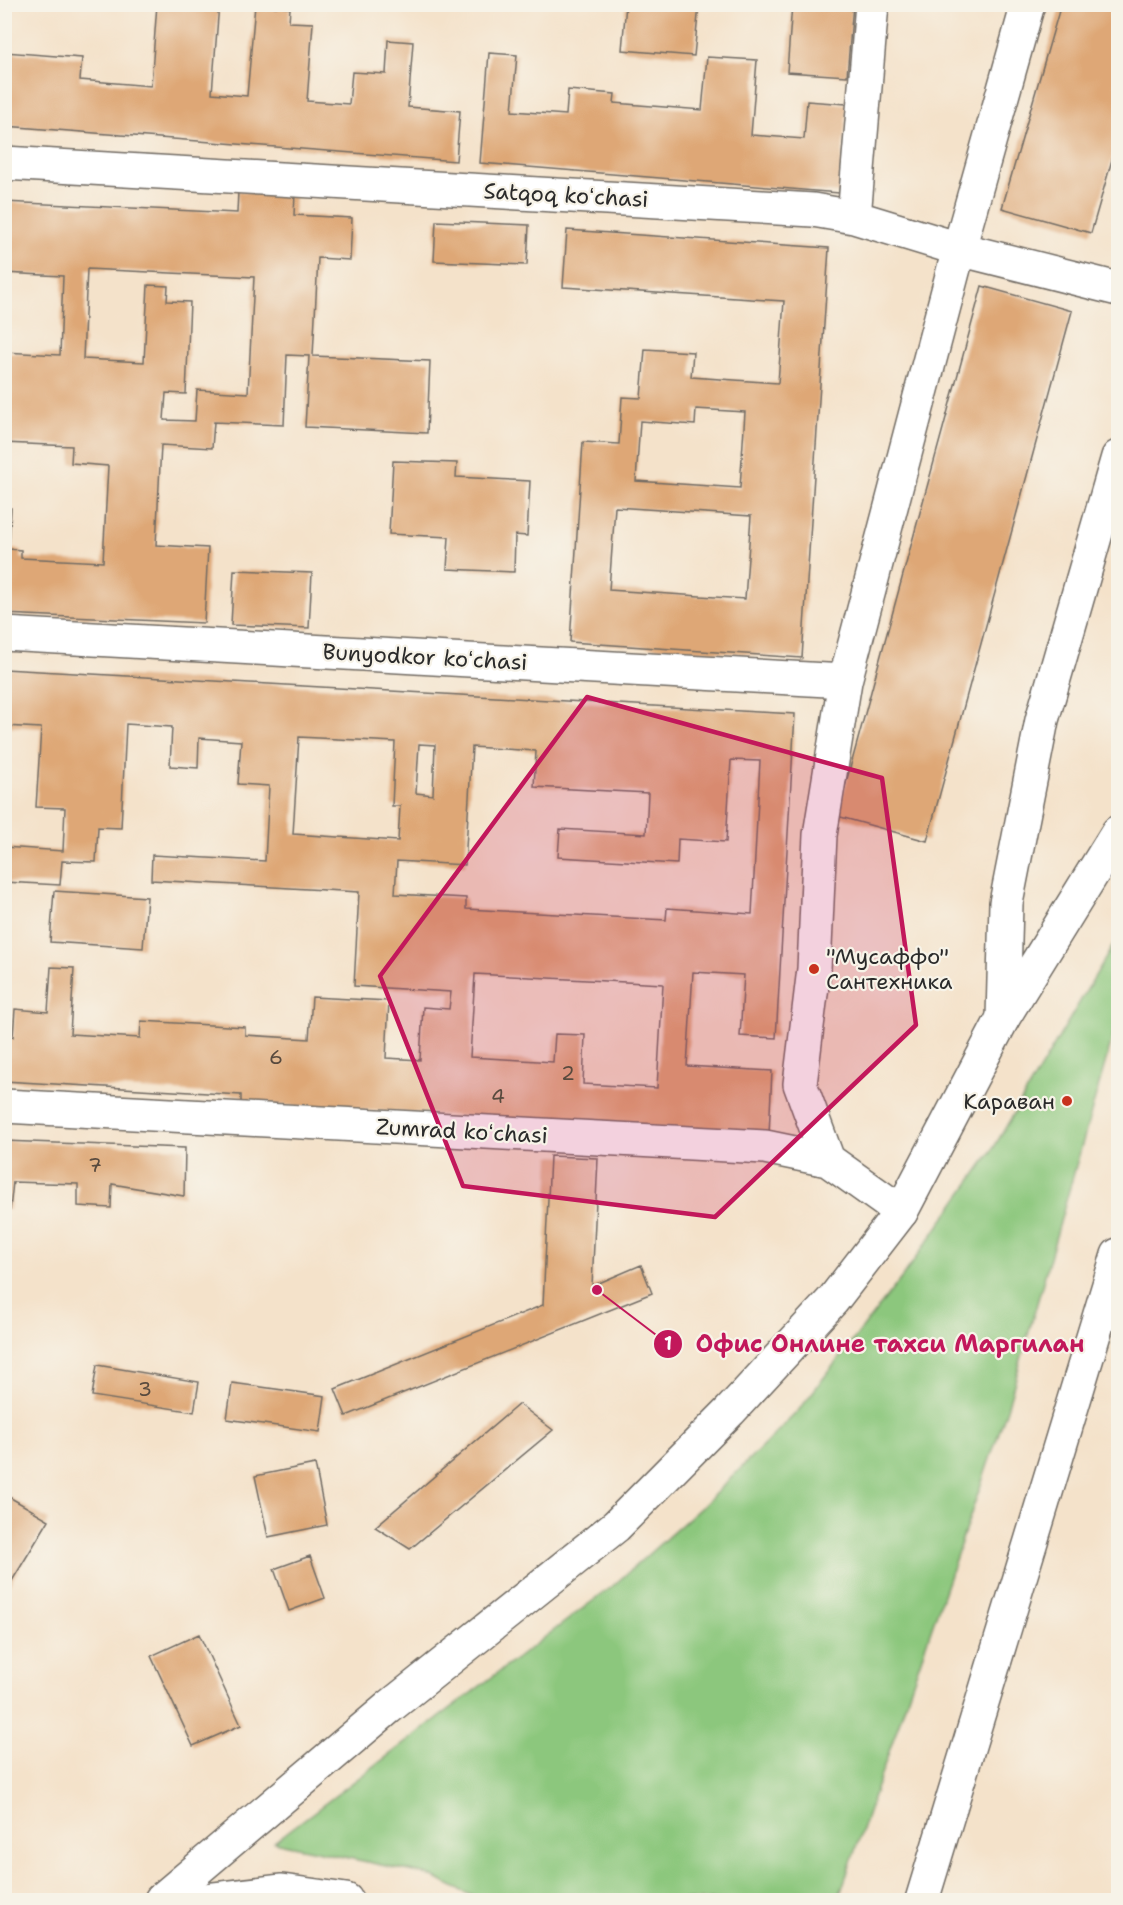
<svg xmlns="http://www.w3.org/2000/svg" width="1123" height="1905" viewBox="0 0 1123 1905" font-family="'Shantell Sans',sans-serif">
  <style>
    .green { fill: #8cc77d; stroke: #5c7954; stroke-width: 1.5 }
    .building { fill: #dea776; fill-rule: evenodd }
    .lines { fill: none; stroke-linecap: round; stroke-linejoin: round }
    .street-casing { stroke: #716b63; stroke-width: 36 }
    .primary-casing { stroke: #716b63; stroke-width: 36 }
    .highway-casing { stroke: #716b63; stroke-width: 36 }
    .street { stroke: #fff; stroke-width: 33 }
    .primary { stroke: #fff; stroke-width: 33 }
    .highway { stroke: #fff; stroke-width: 33 }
    .marked { fill: #c2185b; fill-opacity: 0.2; stroke: #c2185b; stroke-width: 4.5; stroke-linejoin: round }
    .poi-dot { fill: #c8321e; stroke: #f7f3e8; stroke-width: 2 }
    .labels { text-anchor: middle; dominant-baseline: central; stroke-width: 4.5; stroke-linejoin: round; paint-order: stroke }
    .number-label { font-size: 20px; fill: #584a3e }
    .street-label { font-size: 22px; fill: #2b2b2b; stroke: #f7f3e8 }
    .poi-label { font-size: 22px; fill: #2b2b2b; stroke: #f7f3e8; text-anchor: start }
    .leader { fill: none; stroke: #c2185b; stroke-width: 2 }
    .callout-dot { fill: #c2185b; stroke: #f7f3e8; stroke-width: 2 }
    .mark-label { font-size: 18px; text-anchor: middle; font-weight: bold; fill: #fff }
    .callout-label { font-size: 24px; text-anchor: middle; font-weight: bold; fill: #c2185b; stroke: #f7f3e8; stroke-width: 4.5; stroke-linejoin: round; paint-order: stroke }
  </style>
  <rect width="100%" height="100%" fill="#f7f3e8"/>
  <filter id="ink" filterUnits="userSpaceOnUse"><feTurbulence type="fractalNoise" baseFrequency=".0167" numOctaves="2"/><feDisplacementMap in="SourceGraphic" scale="12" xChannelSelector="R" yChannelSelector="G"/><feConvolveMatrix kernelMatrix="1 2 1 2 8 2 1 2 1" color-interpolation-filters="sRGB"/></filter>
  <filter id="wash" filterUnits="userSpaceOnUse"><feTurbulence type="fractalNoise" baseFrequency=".008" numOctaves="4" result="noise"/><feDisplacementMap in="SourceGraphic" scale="24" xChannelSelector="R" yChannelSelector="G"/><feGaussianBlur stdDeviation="1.35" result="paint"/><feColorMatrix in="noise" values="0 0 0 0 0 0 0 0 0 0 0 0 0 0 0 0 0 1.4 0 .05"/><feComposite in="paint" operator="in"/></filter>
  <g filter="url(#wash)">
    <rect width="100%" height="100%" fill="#f4e2ca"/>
    <path class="green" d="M1118,937v81l-111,391 -169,491h-357l-53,-25 -154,-33 341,-258 92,-82 91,-91 105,-135 87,-122z"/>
    <g id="blocks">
      <path class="building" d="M157,4h62l-7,89 35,3 8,-91 35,3 -1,14 24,1 -6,78 42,3 3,-32 34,2 2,-34 25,2 -5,65 52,4 -4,50 -451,-35v-74l77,6 -2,22 71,6z
        M626,4l73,1 -5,51 -72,-6z
        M792,4h61l-6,72 -60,-4z
        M1061,4h57v135l-27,94 -89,-25z
        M489,53l28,2 -5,56 54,4 2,-25 47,4 -1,9 88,7 5,-53 50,3 -6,75 53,4 3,-38 40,3 -8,89 -359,-30z
        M238,191l57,3 -1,21 58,3 -2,42 -32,-2 -5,98 117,5 -3,72 -122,-6 4,-71 -22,-1 -3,70 -70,-3 -2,26 -51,-3 -5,100 52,3 -4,75 -200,-9v-106h7l-2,41 12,1v8l82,4 5,-96 -37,-3 1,-17 -68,-3v-91l56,3 3,-79 -59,-3v-71l233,11zM87,269l167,8 -6,116 -51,-3 -2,31 -31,-1 2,-27 20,1 4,-92 -23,-1 1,-15 -20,-1 -4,77 -61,-3z
        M436,221l93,4 -2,40 -93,-4z
        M567,230l262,18 -27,410 -232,-16 13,-200 36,2 3,-47 19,1 4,-49 48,3 -2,25 87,6 6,-82 -221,-14zM696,409l49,3 -5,76 -104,-7 4,-60 55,4zM615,507l136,9 -6,83 -136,-9z
        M982,286l90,25 -145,530 -90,-25z
        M393,461l64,2 -1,14 74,4 -3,55 -12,-1 -1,37 -67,-3 2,-32 -60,-3z
        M234,570l78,3 -3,55 -78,-3z
        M4,669l791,45 -19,324 -36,-2 4,-61 -51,-3 -6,94 85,5 -3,63 -528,-31v-8l-237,-14v-45l9,1 2,-28 33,3 3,-45 23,1 -4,66 70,4 1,-17 104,6v8l64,4 3,-42 77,4 -3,57 34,2 3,-53 26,2 2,-17 -97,-6 5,-94 -208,-12 1,-25 113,6 4,-75 -31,-2 3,-43 -42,-3 -1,30 -28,-2 2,-39 -46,-3 -5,104 -23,-1 -2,35 -34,-1 -2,24 -56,-3v-35l59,4 2,-43 -29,-1 5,-79 -37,-2zM299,737l96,5 -3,64h8l-2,35 -105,-7zM419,744l16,1 -2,50 -17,-2zM472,747l64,4 -2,36 114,6 -2,41 -86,-5 -2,28 119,7 1,-25 48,3 5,-82 29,1 -8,153 -85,-6 -1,12 -200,-11v-11l-71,-4 2,-33 68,4zM475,974l188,10 -6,104 -74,-4 2,-49 -30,-1 -2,28 -83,-5z
        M54,891l93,6 -4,51 -93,-6z
        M4,1141l181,7 -1,48 -72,-12 -1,24 -33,-2v-22l-65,-2 -3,28h-6z
        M550,1156l48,2 -6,128 49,-21 11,28 -306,123 -11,-27 208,-84z
        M97,1365l102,17 -5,30 -102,-16z
        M232,1383l93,13 -5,36 -93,-13z
        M519,1404l34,26 -143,119 -35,-22z
        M315,1464l12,61 -59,12 -13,-61z
        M4,1494l45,26 -45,74z
        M310,1556l15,42 -36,13 -15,-42z
        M199,1634l42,91 -48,21 -42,-90z"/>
    </g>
  </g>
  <g filter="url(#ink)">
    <use href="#blocks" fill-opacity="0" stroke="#716b63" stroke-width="1.5"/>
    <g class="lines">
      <g class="street-casing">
        <path id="street" d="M4,163l809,47 41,7 105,32 159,40
          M854,217l18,-213
          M4,634l841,47
          M1003,1018l3,-115 36,-183 76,-263
          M4,1106l761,41 63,13 73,52
          M828,1160l-28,-76 14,-115 6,-134 25,-154 114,-432 69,-245"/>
      </g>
      <g class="primary-casing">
        <path id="primary" d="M161,1900l227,-192 228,-182 114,-115 103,-111 68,-88 102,-194 115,-186
          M922,1900l196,-645"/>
      </g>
      <g class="highway-casing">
        <path id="highway" d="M206,1900l76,-9 64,9"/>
      </g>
      <use href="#street" class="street"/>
      <use href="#primary" class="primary"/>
      <use href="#highway" class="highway"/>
    </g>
  </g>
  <path class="marked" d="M587,697l295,81 34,247 -201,192 -252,-31 -83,-210z"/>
  <g class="poi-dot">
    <circle cx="814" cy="969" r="6"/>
    <circle cx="1067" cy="1101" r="6"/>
  </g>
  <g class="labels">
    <g class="number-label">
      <text x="276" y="1057">6</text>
      <text x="568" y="1073">2</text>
      <text x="498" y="1096">4</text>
      <text x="95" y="1165">7</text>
      <text x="145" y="1389">3</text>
    </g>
    <g class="street-label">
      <text transform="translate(566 195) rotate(3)">Satqoq koʻchasi</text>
      <text transform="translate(425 657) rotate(3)">Bunyodkor koʻchasi</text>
      <text transform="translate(462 1131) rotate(3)">Zumrad koʻchasi</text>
    </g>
    <g class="poi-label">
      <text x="826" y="956">"Мусаффо"<tspan x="826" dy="25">Сантехника</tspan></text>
      <text x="1055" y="1101" text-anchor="end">Караван</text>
    </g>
  </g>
  <path class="leader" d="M597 1290L668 1344"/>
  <g class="callout-dot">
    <circle cx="597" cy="1290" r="6"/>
    <circle cx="668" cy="1344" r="15"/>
  </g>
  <g class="mark-label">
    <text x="668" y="1350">1</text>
  </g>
  <g class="callout-label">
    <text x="890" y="1352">Офис Онлине тахси Маргилан</text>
  </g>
  <rect width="1123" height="1905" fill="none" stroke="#f7f3e8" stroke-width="24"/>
</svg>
